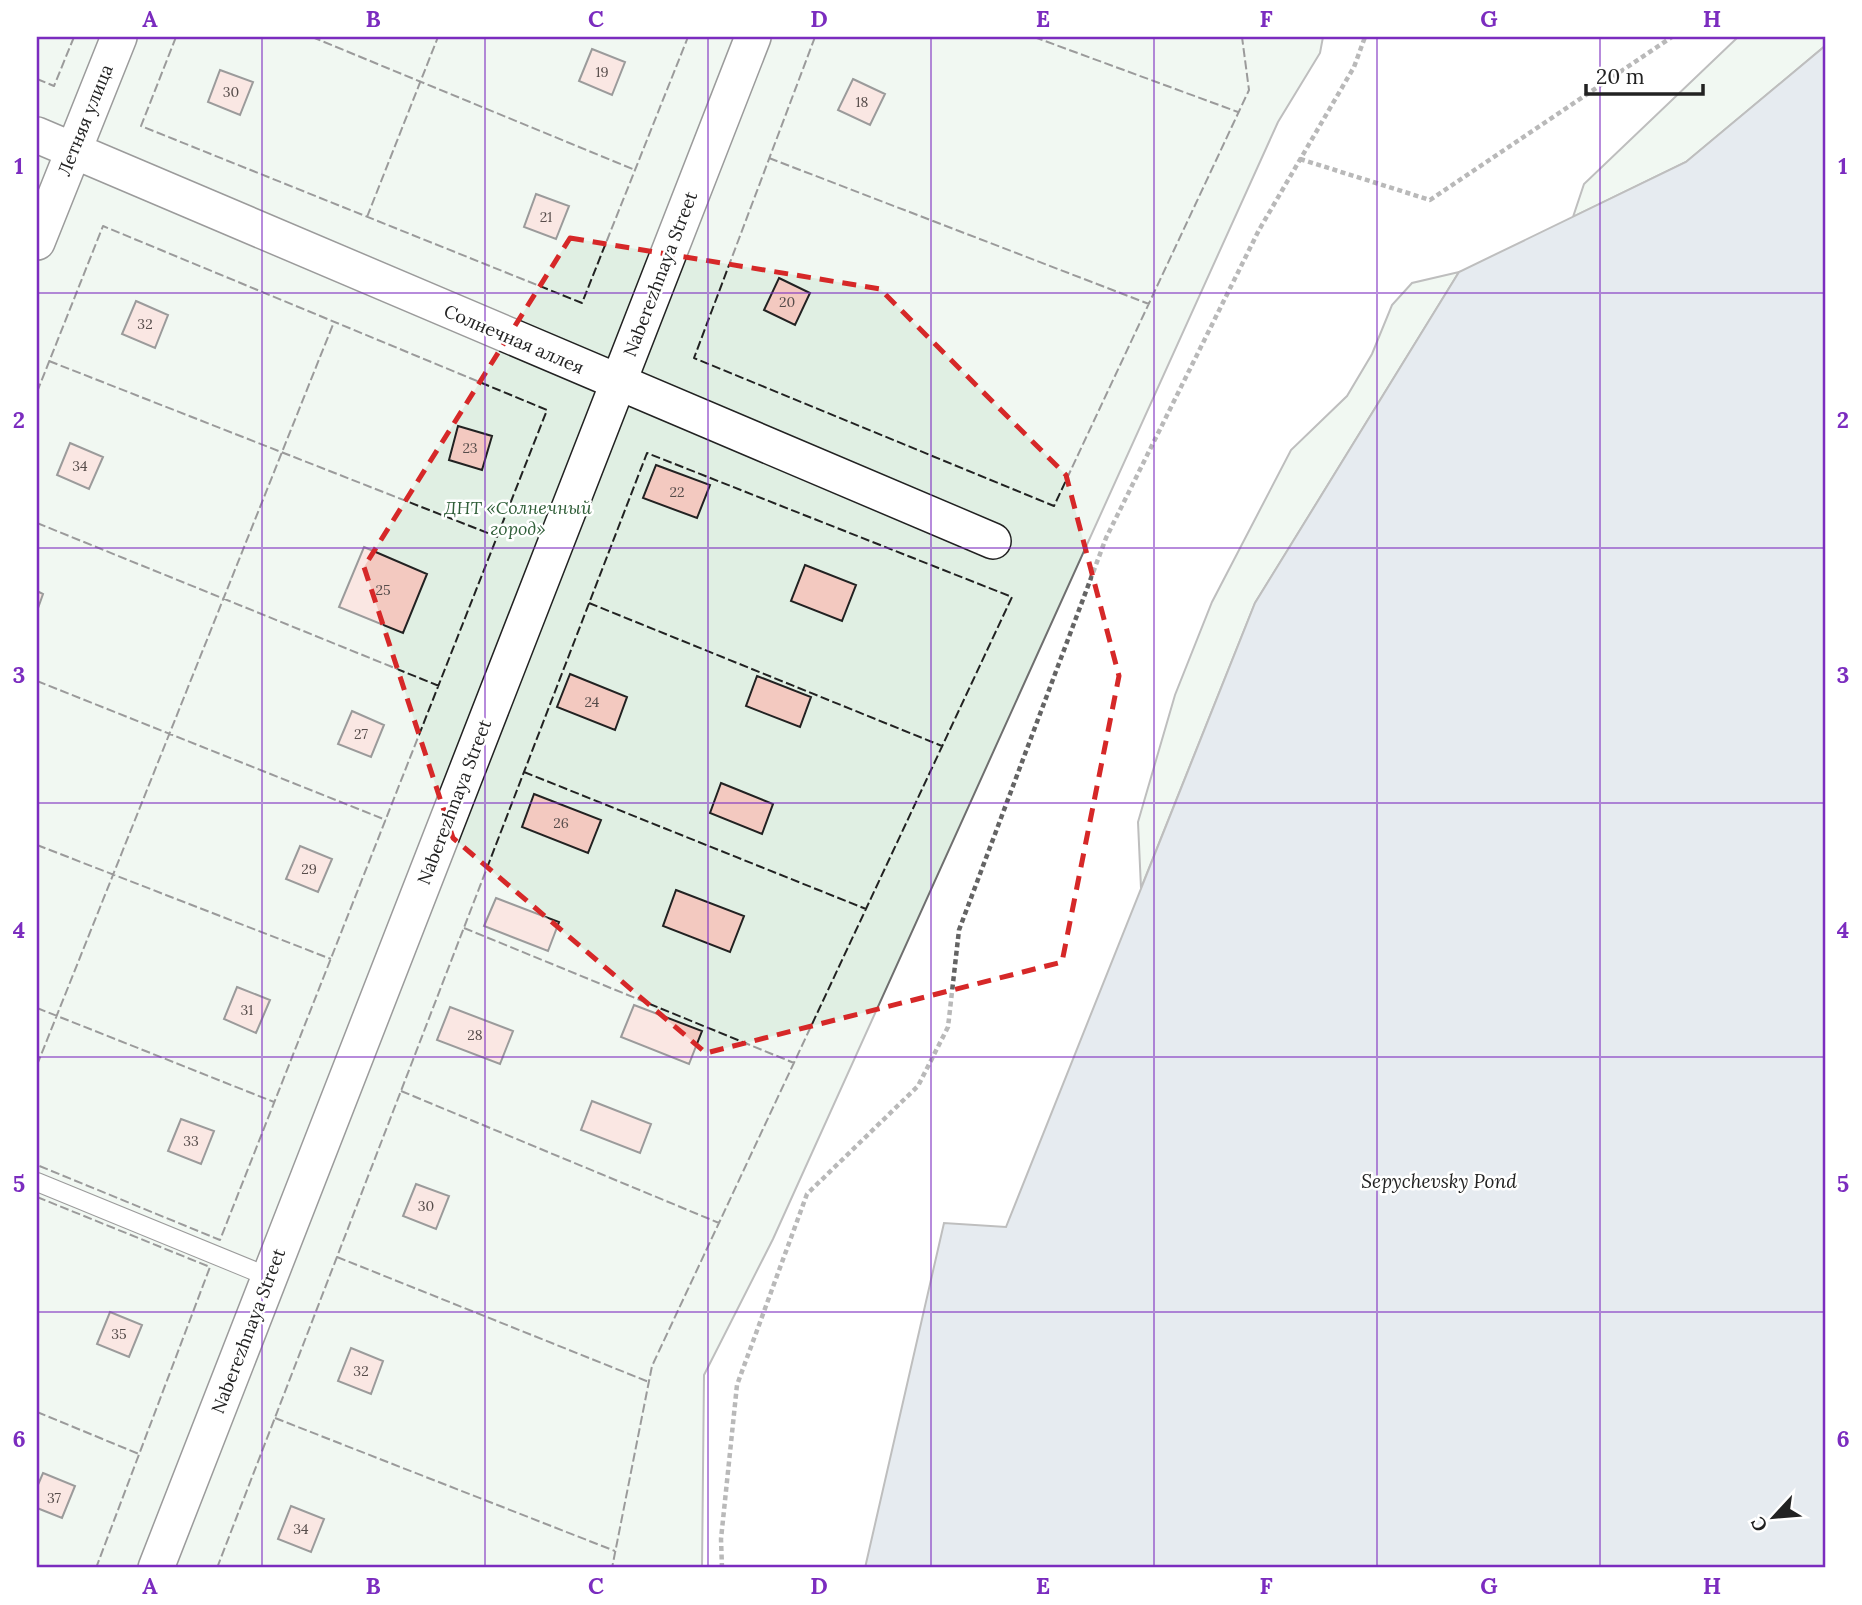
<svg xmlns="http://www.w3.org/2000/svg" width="1862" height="1605" viewBox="0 0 1862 1605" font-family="Lora,serif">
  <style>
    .green { fill: #e0efe3; stroke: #6f6f6f; stroke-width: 2 }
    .water { fill: #c7d3dd; stroke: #6f6f6f; stroke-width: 2 }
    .building { fill: #f3c9c0; stroke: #222; stroke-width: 2 }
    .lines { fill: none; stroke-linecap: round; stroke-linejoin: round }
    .lane-casing { stroke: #222; stroke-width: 20 }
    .street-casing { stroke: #222; stroke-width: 38 }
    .path { stroke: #646464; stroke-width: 4.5; stroke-dasharray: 5 3.5; stroke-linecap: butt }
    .lane { stroke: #fff; stroke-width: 18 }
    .street { stroke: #fff; stroke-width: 35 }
    .fence { stroke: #222; stroke-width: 2; stroke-dasharray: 9 3.5; stroke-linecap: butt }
    .marked { fill: none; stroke: #d62828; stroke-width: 5; stroke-dasharray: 14 9; stroke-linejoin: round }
    .grid { fill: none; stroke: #7b2cbf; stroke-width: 2; stroke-opacity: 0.55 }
    .labels { text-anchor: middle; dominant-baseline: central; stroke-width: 5; stroke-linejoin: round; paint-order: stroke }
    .number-label { font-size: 14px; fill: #564c4a }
    .street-label { font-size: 18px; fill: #222; stroke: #fff }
    .park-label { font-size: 18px; font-style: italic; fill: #2f5e38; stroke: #fff }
    .water-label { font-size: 19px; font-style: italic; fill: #222; stroke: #fff }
    .neatline { fill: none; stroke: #7b2cbf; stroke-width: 2.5 }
    .grid-label { font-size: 23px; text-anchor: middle; font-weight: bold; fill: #7b2cbf }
  </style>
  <rect width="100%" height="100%" fill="#fff"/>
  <path class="green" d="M37,37h1286l-3,16 -42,69 -505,1117 -69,136 -2,193h-665z
    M1738,37h87v9l-139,116 -113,55 11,-33z
    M1459,272l-204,331 -114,285 -3,-66 37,-127 37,-93 79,-152 56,-54 25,-42 20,-49 20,-22z"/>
  <path class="water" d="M1825,46v1522h-960l79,-345 62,4 249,-624 204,-331 227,-110z"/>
  <path class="building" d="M592,49l33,13 -13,33 -33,-14z
    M220,70l33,12 -13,33 -32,-13z
    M853,79l32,15 -15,31 -32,-15z
    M536,194l33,12 -13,33 -32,-12z
    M779,278l31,15 -15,32 -31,-15z
    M136,301l32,14 -13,33 -33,-14z
    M458,426l34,10 -10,34 -33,-10z
    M70,443l33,14 -14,32 -32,-14z
    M656,465l54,20 -13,33 -54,-20z
    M364,547l63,27 -24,59 -64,-26z
    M805,565l51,20 -14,36 -51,-20z
    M37,591l6,3 -6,17z
    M570,674l57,23 -12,33 -58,-23z
    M757,676l54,21 -11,30 -54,-21z
    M352,711l32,14 -13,32 -33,-13z
    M721,783l52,21 -11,30 -52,-21z
    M534,794l67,26 -13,33 -66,-26z
    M300,846l32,13 -14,33 -32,-13z
    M676,890l68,26 -14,36 -67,-26z
    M496,898l63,24 -11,29 -64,-25z
    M237,987l33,13 -14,33 -32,-14z
    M634,1005l68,26 -13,33 -68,-27z
    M450,1007l63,24 -13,33 -63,-24z
    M592,1101l59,23 -11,29 -59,-23z
    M181,1119l33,12 -13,33 -33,-13z
    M416,1184l33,12 -13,33 -33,-13z
    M110,1312l32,13 -13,32 -32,-13z
    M351,1348l32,13 -12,33 -33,-13z
    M43,1473l32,13 -13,32 -25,-10v-21z
    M291,1506l33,13 -13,33 -33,-13z"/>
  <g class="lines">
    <g class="lane-casing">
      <path id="lane" d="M37,1182l232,95"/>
    </g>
    <g class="street-casing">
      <path id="street" d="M37,135l956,406
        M37,242l82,-205
        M156,1568l597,-1531"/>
    </g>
    <path class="path" d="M1300,159l130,41 242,-163
      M722,1568l-1,-29 16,-154 70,-191 111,-108 30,-59 11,-97 147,-392 153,-308 95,-163 11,-30"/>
    <use href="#lane" class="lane"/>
    <use href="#street" class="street"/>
    <path class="fence" d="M176,37l-35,89 441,177 106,-266
      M312,37l323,133
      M815,37l-121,321 360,148 195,-416 -7,-53
      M1034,37l204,75
      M37,79l17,7 20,-49
      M769,158l380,146
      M367,217l71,-180
      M49,361l449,176
      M37,392l66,-166 444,184 -327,830 -183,-75
      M37,523l402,163
      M589,603l353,143
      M37,681l349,139
      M524,772l342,137
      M37,845l294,114
      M464,928l330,135
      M37,1008l237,94
      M37,1065l297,-743
      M401,1091l318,132
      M37,1197l173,70 -114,301
      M337,1257l312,125
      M37,1412l102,42
      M275,1418l340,133
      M217,1568l430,-1115 365,144 -360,769 -40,202"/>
  </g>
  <path d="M0 0H1862V1605H0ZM570,238l310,51 186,186 53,201 -57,286 -356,91 -253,-215 -89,-271z" fill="#fff" fill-opacity=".55" fill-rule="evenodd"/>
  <path class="marked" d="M570,238l310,51 186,186 53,201 -57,286 -356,91 -253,-215 -89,-271z"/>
  <path class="grid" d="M262,37v1531M485,37v1531M708,37v1531M931,37v1531M1154,37v1531M1377,37v1531M1600,37v1531M37,293h1788M37,548h1788M37,803h1788M37,1057h1788M37,1312h1788"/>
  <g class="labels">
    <g class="number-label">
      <text x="602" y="72">19</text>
      <text x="231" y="92">30</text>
      <text x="862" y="102">18</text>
      <text x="546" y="217">21</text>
      <text x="787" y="302">20</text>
      <text x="145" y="324">32</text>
      <text x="470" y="448">23</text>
      <text x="80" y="466">34</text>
      <text x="677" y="492">22</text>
      <text x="383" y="590">25</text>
      <text x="592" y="702">24</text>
      <text x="361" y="734">27</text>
      <text x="561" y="823">26</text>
      <text x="309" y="869">29</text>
      <text x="247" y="1010">31</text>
      <text x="475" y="1035">28</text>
      <text x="191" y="1141">33</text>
      <text x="426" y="1206">30</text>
      <text x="119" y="1334">35</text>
      <text x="361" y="1371">32</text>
      <text x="54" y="1498">37</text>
      <text x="301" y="1529">34</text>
    </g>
    <g class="street-label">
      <text transform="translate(85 120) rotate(-68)">Летняя улица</text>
      <text transform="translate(660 274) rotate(-69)">Naberezhnaya Street</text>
      <text transform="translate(514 339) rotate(23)">Солнечная аллея</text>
      <text transform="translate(454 802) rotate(-69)">Naberezhnaya Street</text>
      <text transform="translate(248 1331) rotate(-69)">Naberezhnaya Street</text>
    </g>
    <g class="park-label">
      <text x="518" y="507">ДНТ «Солнечный<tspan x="518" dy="21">город»</tspan></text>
    </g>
    <g class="water-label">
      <text x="1439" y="1181">Sepychevsky Pond</text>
    </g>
  </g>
  <rect width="1862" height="1605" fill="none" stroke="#ffffff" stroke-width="77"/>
  <g transform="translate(1774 1517) rotate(244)" stroke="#ffffff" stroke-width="5" paint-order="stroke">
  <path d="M0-5L12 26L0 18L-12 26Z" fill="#222222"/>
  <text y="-10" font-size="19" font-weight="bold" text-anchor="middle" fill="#222222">С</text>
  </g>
  <path d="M1586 84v10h117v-10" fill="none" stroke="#222222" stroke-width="3.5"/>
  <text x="1596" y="84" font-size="21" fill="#222222" stroke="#ffffff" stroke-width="5" paint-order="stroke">20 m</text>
  <rect x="38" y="38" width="1786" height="1528" class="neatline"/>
  <g class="grid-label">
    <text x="150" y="27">A</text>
    <text x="373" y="27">B</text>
    <text x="596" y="27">C</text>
    <text x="819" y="27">D</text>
    <text x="1043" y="27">E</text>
    <text x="1266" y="27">F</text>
    <text x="1489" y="27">G</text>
    <text x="1712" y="27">H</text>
    <text x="19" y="174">1</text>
    <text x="1843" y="174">1</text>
    <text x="19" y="428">2</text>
    <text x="1843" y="428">2</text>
    <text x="19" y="683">3</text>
    <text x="1843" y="683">3</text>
    <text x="19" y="938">4</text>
    <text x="1843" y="938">4</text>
    <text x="19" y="1192">5</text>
    <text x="1843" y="1192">5</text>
    <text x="19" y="1447">6</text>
    <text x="1843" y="1447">6</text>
    <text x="150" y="1594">A</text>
    <text x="373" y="1594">B</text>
    <text x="596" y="1594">C</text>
    <text x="819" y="1594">D</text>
    <text x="1043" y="1594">E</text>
    <text x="1266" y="1594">F</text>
    <text x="1489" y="1594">G</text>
    <text x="1712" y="1594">H</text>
  </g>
</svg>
